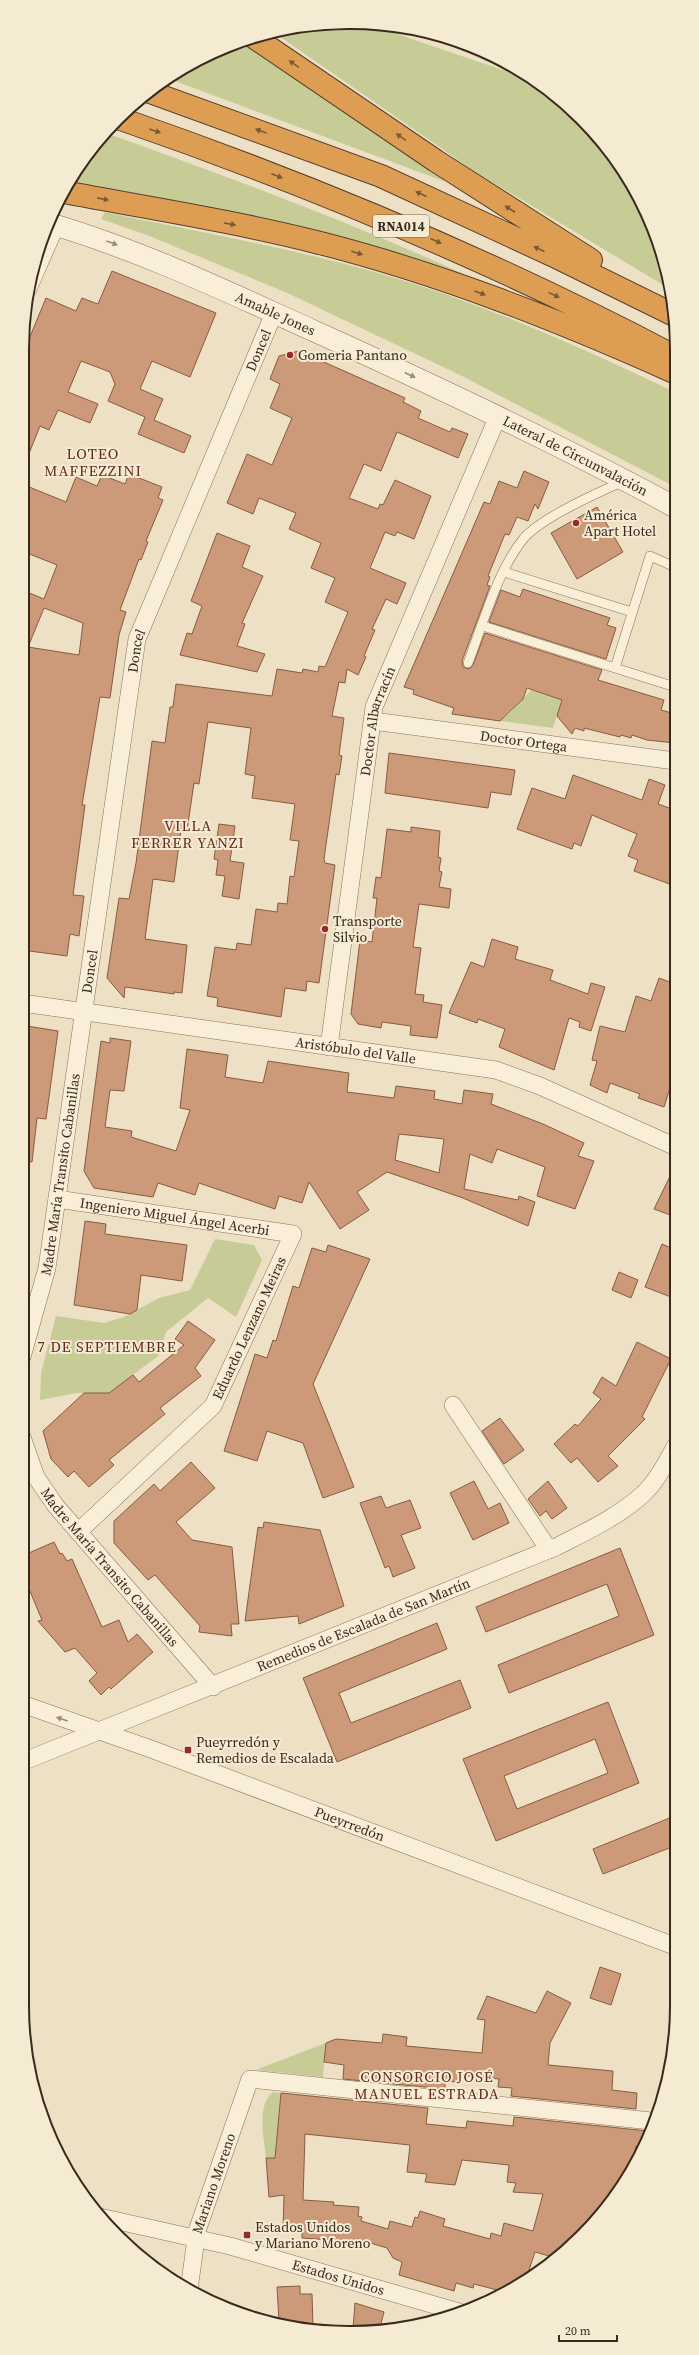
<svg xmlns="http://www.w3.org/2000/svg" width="699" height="2355" viewBox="0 0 699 2355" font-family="'Source Serif 4',serif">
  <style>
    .green { fill: #c7cc97 }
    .building { fill: #cc9a79; stroke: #885b40; fill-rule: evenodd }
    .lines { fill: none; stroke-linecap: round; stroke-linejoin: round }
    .service-casing { stroke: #89725a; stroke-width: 10 }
    .minor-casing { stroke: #89725a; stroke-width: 18 }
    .tertiary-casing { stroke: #89725a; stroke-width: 22 }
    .motorway-casing { stroke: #56402e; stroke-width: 24 }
    .service { stroke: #f9eed7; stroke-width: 9 }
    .minor { stroke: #f9eed7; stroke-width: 17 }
    .tertiary { stroke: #f9eed7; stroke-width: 21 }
    .motorway { stroke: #dd9e54; stroke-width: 22 }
    .oneway { fill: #7b5834 }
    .oneway2 { fill: #998c7a }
    .poi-dot { fill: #982a2e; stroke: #f5ebd3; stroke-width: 1.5 }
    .labels { text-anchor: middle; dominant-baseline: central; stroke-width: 4; stroke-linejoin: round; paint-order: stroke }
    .shield { fill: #f5ebd3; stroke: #716454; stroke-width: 1 }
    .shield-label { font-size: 13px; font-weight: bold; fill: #392a1e }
    .street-label { font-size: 14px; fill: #392a1e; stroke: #f5ebd3 }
    .poi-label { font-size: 14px; fill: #392a1e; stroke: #f5ebd3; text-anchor: start }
    .neighbourhood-label { font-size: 15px; letter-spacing: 1px; fill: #652b1e; stroke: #f5ebd3 }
    .rim { fill: none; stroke: #392a1e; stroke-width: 2 }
  </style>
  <rect width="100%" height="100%" fill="#eee0c4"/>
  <path class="green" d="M349,22l19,2 158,54 55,40 62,87 25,83 -194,-117 -201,-139 12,-4z
    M246,40l164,114 36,28 -279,-104 57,-31z
    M106,133c128,46 256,93 379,151l-417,-99 9,-17z
    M105,212c93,20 188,36 280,63 95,28 185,67 275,110l14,7 1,95 -215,-112 -175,-83 -138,-57 -46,-16z
    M531,690l31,10 -9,28 -53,-7 11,-9z
    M215,1239l39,6 8,15 -26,57 -28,-19 -42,34 -8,24 -49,37h-32l-37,7 1,-27 15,-57 48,7 20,-6 35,-19 31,-8z
    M326,2043l-3,34 -65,-7v-1z
    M273,2092l8,1 -6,65h-9c-2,-21 -10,-52 7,-66z"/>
  <path class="building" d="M112,271l104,42 -26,64 -38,-16 -12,28 23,10 -9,21 37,16 -7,17 -46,-19 7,-17 -37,-16 7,-17 -5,-12 -29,-11 -13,31 30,12 -8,19 -32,-13 -9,20 -9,-4 -18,45v-65l8,-18 -8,-3v-29l24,-58 30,13 6,-13 16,6z
    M299,351l106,47 -2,4 18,9 -3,7 32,14 2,-4 16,6 -10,24 -61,-26 -16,39 -17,-7 -15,34 29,11 2,-5 3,1 12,-25 36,16 -17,43 -17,-7 -2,4 -10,-4 -15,36 36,15 -9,21 -11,-5 -14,30 3,1 -11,26 2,1 -8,18 -11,-6 -2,14 -6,-1 -7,34 12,2 -5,37 3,1 -3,19 -3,-1 -12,85 1,4 10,2 -16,118 -12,-2 -1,10 -21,-3 -4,29 -64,-11 1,-8 -11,-2 8,-49 21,3 1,-7 14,2 5,-36 21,3 1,-9 9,1 3,-28 4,1 5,-36 -9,-1 5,-36 -43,-6 3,-22 -10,-2 6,-46 -43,-6 -9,62 -5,-1 -7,47h-6l-7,52 -21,-3 -8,60 42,6 -5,48 -8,-1v2l-49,-7 -1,11 -17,-20 12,-80 10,1 7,-36 16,-122 13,2 5,-36h3l3,-23 96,12 5,-27 25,4 1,-4 15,3 1,-6 6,1 23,-55 -23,-10 10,-24 -24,-10 10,-25 -32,-14 7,-16 -37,-15 -6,16 -26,-11 20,-49 25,11 20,-47 -22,-10 10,-24 -10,-5 9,-23z
    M524,471l25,11 -11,27 -3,-5 -7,17 -11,-4 -8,18 -4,-1 -17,42 2,1 -3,8 3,1 -28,75 1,6 6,2 4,-4 12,-32 117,37 -4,10 66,20 -3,10 14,4v29l-28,-3 -15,-5 -1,3 -10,-3 -1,2 -36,-9v3l-9,-3 -3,6 -15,-18 5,-16 -35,-12 -4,11 -23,22 -48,-7 2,-6 -41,-14 1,-4 -10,-3 80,-185 6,2 9,-23 18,7z
    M129,474l33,13 -4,11 5,2 -17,41 2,1 -7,18 -2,-1 -19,51 6,2 -7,23 -9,63 -10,-1 -18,108h3l-12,90 11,1 -5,40 -9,-2 -3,22 -45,-6v-238l2,-19 -2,-1v-102l22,9 13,-34 -35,-14v-67l44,18 10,-25 21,9 5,-11 23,9zM44,608l39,15 -4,32 -51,-8z
    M597,507l26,45 -46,27 -26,-46z
    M217,533l33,13 -8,21 21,9 -21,47 3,1 -8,22 28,8 -8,18 -77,-17 7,-22 5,1 10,-28 -11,-5z
    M523,589l87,29 -3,7 9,3 -10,31 -117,-37 12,-32 19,7z
    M389,753l126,17 -4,25 -20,-3 -3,16 -103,-15z
    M573,775l69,25 7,-21 16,6 -7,19 17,6v76l-41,-15 4,-11 -10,-4 9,-22 -45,-19 -11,31 -7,-3 -2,6 -55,-20 15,-41 33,11z
    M219,824l16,2 -5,35 14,2 -5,36 -17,-3 3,-20 -9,-1 2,-15 -4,-1z
    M411,827l29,4 -2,26 3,1 -2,13 3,1 -3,15 12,2 -2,19 -30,-4 -6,43 8,1 -6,46 9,1 -1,7 19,3 -5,33 -27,-3 1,-9 -29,-4 -1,6 -23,-4 -7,-10 9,-74 12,2 5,-44h-4l3,-21 5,1 6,-49 24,3z
    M492,939l26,8 -3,12 38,11 -3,10 38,14 3,-11 14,4 -14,44 -12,-4 1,-5 -11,-4 -15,52 -55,-23 6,-18 -27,-10 -1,4 -28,-10 22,-51 13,5z
    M659,978l16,6v88l-11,35 -26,-9 2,-4 -30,-11 -3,10 -17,-8 7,-24 -5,-1 8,-34 25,6 11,-36 15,5z
    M27,1026l31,5 -12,88 -9,-1 -5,44 -10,-1v-118z
    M110,1038l21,3 -7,50 -14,-1 -5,37 27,4 -1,6 45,14 14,-41 -10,-2 7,-59 41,6 -3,22 38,6 5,-22 81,12 -2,19 47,6 2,-12 39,5 -1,8 28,5 2,-14 29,4 -2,10 52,20 41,19 -6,13 16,5 -19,48 -38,-13 8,-29 -48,-18 -5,14 -22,-9 -6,35 54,11 1,-4 16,6 -7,24 -65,-28 -76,-26 -30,20 12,18 -29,19 -31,-47 -7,21 -23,-7 -4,13 -76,-26 -4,12 -37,-12 -5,14 -59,-9 -10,-17 17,-130 9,2zM399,1134l45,5 -5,34 -44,-13z
    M676,1164v53l-22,-8z
    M85,1221l21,3 -1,10 82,11 -5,36 -41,-6 -4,35 -7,4 -56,-9z
    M662,1244l14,6v49l-31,-12z
    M328,1245l42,14 -57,125 41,103 -31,11 -20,-55 -36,-12 -10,30 -33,-10 31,-97 12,4 6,-18 3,1 17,-55 6,2 13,-40 14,4z
    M619,1272l19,8 -7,18 -19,-8z
    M188,1321l27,19 -20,28 6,8 -41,32 5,6 -56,46 5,5 -25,22 -15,-16 -6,6 -17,-18 -8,-28 41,-38h25l24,-18 6,7 45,-37 -9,-6z
    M637,1342l34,17 -29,58 3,2 -37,37 10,10 -20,16 -21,-24 -6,5 -17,-19 21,-20 3,2 23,-27 -8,-6 9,-16 14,9z
    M500,1418l24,32 -20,14 -22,-33z
    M191,1462l24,26 -39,34 16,18 40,7 7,77h-8l1,12 -33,-4 1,-6 -45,-51 -7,5 -34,-37v-22l40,-37 6,7z
    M474,1481l14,28 12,-6 9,20 -36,17 -23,-47z
    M548,1481l19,27 -15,11 -6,-8 -6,5 -12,-17z
    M381,1496l5,12 24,-8 11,28 -20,7 14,33 -22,9 -4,-11 -4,2 -25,-65z
    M264,1522l56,8 24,76 -45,18 -1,-8 -53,5 13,-94 5,1z
    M54,1542l6,12 2,-1 5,8 5,-2 30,68 17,-7 9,22 9,-8 16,18 -42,37 -2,-2 -8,8 -12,-14 8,-8 -22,-25 -10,4 -27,-31 4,-1 -20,-48v-16z
    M620,1548l34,87 -145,58 -11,-28 121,-49 -12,-32 -121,48 -10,-25z
    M437,1623l10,26 -108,44 12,30 109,-43 11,28 -134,54 -34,-84z
    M608,1702l31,81 -143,58 -33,-82zM595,1739l13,34 -91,36 -13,-33z
    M677,1815v30l-74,29 -10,-25z
    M600,1967l21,7 -10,31 -21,-7z
    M547,1991l24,12 -21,40 -2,22 65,6 -1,19 25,3 -1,16 -125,-13 1,-8 -14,-1 1,-8 -40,-4 -1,7 -13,-1v8l-102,-10 1,-14 -20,-3 2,-19 10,-4 46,4 1,-9 24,3 -1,9 76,7 3,-33 -8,-1 10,-23 49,17z
    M281,2093l147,15 -2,16 40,4 1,-7 46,5 1,-9 134,14 -6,16 -6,-1 -3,23 -37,52 -40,37 -21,-6 -9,27 -21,13 -31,-8 -1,4 -17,-5 -2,8 -55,-16 3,-13 -9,-4 -6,-10 -30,-9 -1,7 -26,-2 1,-4 -29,-2v-8l-19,-2 1,-33 -15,2 -3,-39h9zM305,2134l105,11 -3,27 20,2 -2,8 30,3 7,-25 47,5 -2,17 9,1 -3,9 30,2 -10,37 -29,-8 -3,13 -10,-3 -1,6 -47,-13 2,-7 -25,-8 -2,7 -3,-1 -3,10 -22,-6 -2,8 -27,-8 1,-4 -4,-1 1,-9 -26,-2 1,-3 -31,-2z
    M300,2286v8h12l1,32h-23v-5h-11l-2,-34z
    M355,2303l29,9 -4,15 -27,3z"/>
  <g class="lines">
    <g class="service-casing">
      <path id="service" d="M504,572l128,40
        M483,626l192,61
        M468,663c15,-39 29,-92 56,-125 19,-21 73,-45 100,-57
        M615,668l35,-112 25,11"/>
    </g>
    <g class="minor-casing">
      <g id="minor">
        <path d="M28,289l28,-64"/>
        <path id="s1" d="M373,721l302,40"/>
        <path id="s2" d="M22,1003l474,67 44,16 136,61"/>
        <path id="s3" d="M329,1047l45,-340 124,-291"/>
        <path id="s4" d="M57,1199l236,35 -80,172 -135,126"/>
        <path id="s5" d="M22,1357l25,-89 90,-629 137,-326"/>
        <path d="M453,1405l96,145"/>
        <path id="s6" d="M22,1437l14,40 19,28 158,182"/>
        <path id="s7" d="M22,1704l129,45 526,198"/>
        <path id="s8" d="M22,1762l534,-215c29,-15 60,-29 85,-51 15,-13 25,-33 35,-51"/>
        <path id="s9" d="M100,2217l130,29 229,66"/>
        <path id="s10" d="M189,2290l8,-59 53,-152 401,42"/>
      </g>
    </g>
    <g class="tertiary-casing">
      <g id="tertiary">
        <path id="s11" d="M48,223c92,27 178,68 266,108 122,55 243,112 361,176"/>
      </g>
    </g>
    <g class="motorway-casing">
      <path id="motorway" d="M255,38l181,123 155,99
        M150,92l231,84 171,79 122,60
        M118,118c191,66 377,144 556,238
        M64,192c84,16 169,29 252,50 123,31 242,78 358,130"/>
    </g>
    <use href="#service" class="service"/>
    <use href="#minor" class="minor"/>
    <use href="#tertiary" class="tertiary"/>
    <use href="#motorway" class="motorway"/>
  </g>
  <defs><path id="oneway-solid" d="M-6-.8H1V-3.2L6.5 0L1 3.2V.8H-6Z"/></defs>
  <g class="oneway">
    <use href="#oneway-solid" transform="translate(294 64) rotate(-145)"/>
    <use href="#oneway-solid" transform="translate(155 131) rotate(19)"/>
    <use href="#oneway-solid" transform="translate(261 131) rotate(-160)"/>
    <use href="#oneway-solid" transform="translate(401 137) rotate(-146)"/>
    <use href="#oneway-solid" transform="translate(277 176) rotate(21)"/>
    <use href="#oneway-solid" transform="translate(421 194) rotate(-155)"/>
    <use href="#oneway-solid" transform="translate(103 199) rotate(11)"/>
    <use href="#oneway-solid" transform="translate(510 209) rotate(-147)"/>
    <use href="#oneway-solid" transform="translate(230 224) rotate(11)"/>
    <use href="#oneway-solid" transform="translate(436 241) rotate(24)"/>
    <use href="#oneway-solid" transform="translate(539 249) rotate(-155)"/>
    <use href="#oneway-solid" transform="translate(357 253) rotate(16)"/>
    <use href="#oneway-solid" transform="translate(480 293) rotate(20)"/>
    <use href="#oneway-solid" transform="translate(554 295) rotate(26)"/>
  </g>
  <g class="oneway2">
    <use href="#oneway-solid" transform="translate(112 243) rotate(20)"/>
    <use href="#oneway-solid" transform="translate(410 375) rotate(25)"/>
    <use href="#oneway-solid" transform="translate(62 1719) rotate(-161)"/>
  </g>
  <g class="poi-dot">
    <circle cx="290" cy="355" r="4"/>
    <circle cx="576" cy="523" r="4"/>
    <circle cx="325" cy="929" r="4"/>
    <rect x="184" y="1746" width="8" height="8" rx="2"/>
    <rect x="243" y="2231" width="8" height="8" rx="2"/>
  </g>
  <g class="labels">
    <rect class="shield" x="373" y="215" width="56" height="22" rx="3"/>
    <g class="shield-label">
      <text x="401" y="226">RNA014</text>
    </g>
    <g class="street-label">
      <text stroke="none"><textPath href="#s11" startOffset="245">Amable Jones</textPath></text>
      <text stroke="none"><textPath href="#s5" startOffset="1041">Doncel</textPath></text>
      <text stroke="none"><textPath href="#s11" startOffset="577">Lateral de Circunvalación</textPath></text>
      <text stroke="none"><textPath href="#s5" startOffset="716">Doncel</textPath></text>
      <text stroke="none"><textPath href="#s3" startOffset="330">Doctor Albarracín</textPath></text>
      <text stroke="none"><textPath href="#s1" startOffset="152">Doctor Ortega</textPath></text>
      <text stroke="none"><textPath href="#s5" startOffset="392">Doncel</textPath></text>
      <text stroke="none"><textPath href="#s2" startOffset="337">Aristóbulo del Valle</textPath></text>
      <text stroke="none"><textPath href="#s5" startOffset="187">Madre María Transito Cabanillas</textPath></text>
      <text stroke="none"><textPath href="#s4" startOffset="119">Ingeniero Miguel Ángel Acerbi</textPath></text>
      <text transform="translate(249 1328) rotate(-65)">Eduardo Lenzano Meiras</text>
      <text stroke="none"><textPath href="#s6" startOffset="159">Madre María Transito Cabanillas</textPath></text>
      <text stroke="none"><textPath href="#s8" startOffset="368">Remedios de Escalada de San Martín</textPath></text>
      <text stroke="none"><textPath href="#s7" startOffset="349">Pueyrredón</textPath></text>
      <text stroke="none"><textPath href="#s10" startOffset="110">Mariano Moreno</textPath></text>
      <text stroke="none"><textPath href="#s9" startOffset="246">Estados Unidos</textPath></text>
    </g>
    <g class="poi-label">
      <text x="298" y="355">Gomeria Pantano</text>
      <text x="584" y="515">América<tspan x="584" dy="16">Apart Hotel</tspan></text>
      <text x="333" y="921">Transporte<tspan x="333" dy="16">Silvio</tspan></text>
      <text x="196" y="1742">Pueyrredón y<tspan x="196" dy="16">Remedios de Escalada</tspan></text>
      <text x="255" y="2227">Estados Unidos<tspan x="255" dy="16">y Mariano Moreno</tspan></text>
    </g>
    <g class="neighbourhood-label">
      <text x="93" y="453">LOTEO<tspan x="93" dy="17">MAFFEZZINI</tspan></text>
      <text x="188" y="825">VILLA<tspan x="188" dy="17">FERRER YANZI</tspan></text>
      <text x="107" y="1346">7 DE SEPTIEMBRE</text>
      <text x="427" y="2076">CONSORCIO JOSÉ<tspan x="427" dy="17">MANUEL ESTRADA</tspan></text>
    </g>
  </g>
  <path d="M0 0H699V2355H0ZM349 29H350A320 320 0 0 1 670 349V2006A320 320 0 0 1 350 2326H349A320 320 0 0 1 29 2006V349A320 320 0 0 1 349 29Z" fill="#f5ebd3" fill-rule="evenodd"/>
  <path class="rim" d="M349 29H350A320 320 0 0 1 670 349V2006A320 320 0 0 1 350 2326H349A320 320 0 0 1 29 2006V349A320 320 0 0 1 349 29Z"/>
  <path d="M559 2335v6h58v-6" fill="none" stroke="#392a1e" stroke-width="2"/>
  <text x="565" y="2335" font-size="12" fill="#392a1e" stroke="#f5ebd3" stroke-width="3" paint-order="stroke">20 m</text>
</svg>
